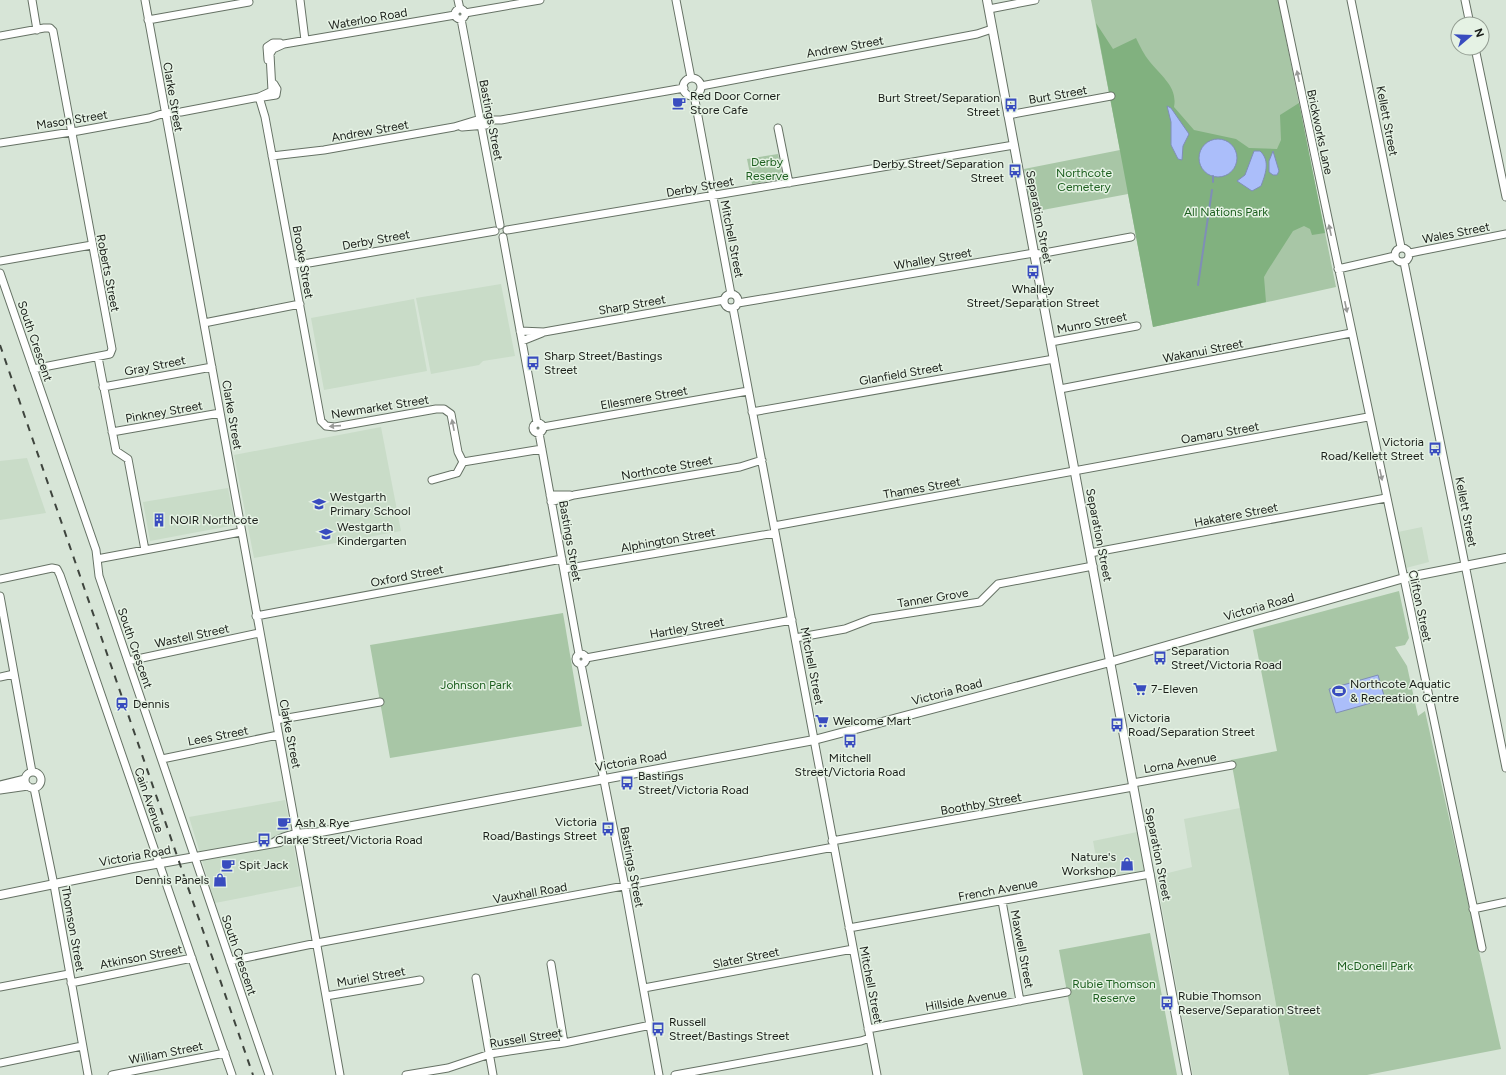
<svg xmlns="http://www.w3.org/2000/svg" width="1506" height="1075" viewBox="0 0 1506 1075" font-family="Figtree,sans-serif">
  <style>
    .built { fill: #c9dcc8 }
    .green { fill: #a8c6a6 }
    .forest { fill: #81b17f }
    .water { fill: #abbefa; stroke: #7f8eb6 }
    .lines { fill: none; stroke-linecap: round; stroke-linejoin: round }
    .stream { stroke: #7f8eb6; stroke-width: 2 }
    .minor-casing { stroke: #667265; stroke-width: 9 }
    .tertiary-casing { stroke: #667265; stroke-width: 10 }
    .minor { stroke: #fff; stroke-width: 7 }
    .tertiary { stroke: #fff; stroke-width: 8 }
    .rail { stroke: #3e443d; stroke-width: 2; stroke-dasharray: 7 7; stroke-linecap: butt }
    .oneway { fill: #989997 }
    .labels { text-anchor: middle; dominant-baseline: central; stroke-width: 3; stroke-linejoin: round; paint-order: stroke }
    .street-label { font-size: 12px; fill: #191d18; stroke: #e5f2e4 }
    .poi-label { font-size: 12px; fill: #191d18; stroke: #e5f2e4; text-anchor: start }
    .park-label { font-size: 12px; fill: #1d5f1f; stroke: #e5f2e4 }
  </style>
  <rect width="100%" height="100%" fill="#d7e5d7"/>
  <path class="built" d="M501,284l14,72 -32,5 -4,4 -48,9 -15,-76z
    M414,299l13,72 -103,19 -13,-72z
    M381,427l20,104 -147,27 -20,-103z
    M27,458l19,55 -46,7v-59z
    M228,488l7,37 -85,16 -7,-39z
    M1422,527l7,35 -23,6 -8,-36z
    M285,800l16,86 -86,17 -26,-86z
    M1240,808l49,267h-96l-37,-199 36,-9 -8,-48z
    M1137,832l7,39 -44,8 -7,-38z"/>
  <path class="green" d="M1091,0h187l58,287 -183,40 -25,-133 -96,18 -8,-43 96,-19z
    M778,154l5,24 -31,6 -5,-25z
    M1399,591l10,47 -4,7 -10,2 12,19 11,50 7,-5 76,338 -134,26h-78l-58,-315 46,-9 -24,-121z
    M563,613l19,113 -192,32 -20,-113z
    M1150,933l27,142h-94l-24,-125z"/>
  <path class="forest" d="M1096,23l17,26 23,-11c4,8 8,17 14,24 11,14 28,25 24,45l20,23 42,9 13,9 28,1 4,-9 -1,-25 19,-12 26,130 -13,2 -2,-6 -6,-3 -11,5 -25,39 -4,7 2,25 -113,25z"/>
  <path class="water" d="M1167,106l4,2 18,26 -6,12 -1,14 -4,-1 -7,-14v-23z
    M1199 158a19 19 0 1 1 38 0a19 19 0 1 1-38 0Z
    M1254,151h6c11,10 5,24 1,35l-9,5 -15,-10 8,-6z
    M1273,151l6,20 -2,4h-4l-4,-3v-11z
    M1378,675l7,24 -49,14 -7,-24z"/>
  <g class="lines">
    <path class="stream" d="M1213,176v6
      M1198,285l14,-95"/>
    <g class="minor-casing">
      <path id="minor" d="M32,0l5,30
        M145,0l152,835
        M300,0l5,40
        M458,0l2,9
        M676,0l15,78
        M1282,0l200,948
        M1351,0l50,247
        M1465,0l5,24
        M989,9l46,-9
        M455 14a5 5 0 1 1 10 0a5 5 0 1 1-10 0Z
        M465,13l75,-13
        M461,19l39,206
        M148,20l101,-18
        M0,36l44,-8h6l3,3 59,318 -2,5 -5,1 -72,14
        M1475,48l31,149
        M268,60l-1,-13 6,-4h7
        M683 87a9 9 0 1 1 18 0a9 9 0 1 1-18 0Z
        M701,86l276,-52 15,-5
        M694,95l37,199
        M259,97l6,20 56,304 5,5 9,1 101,-18h8l7,5 7,38 5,10
        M263,97l13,-2 1,-6 -3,-5
        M1008,115l103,-19
        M462,127l24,-2
        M778,128l11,55
        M0,143l78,-12 71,-13 16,-5 16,-1 78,-15 13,-6 -2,-37 3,-5 11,-5 171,-29
        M272,156l52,-6 130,-23 23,-7h24l183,-32
        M507,230l507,-85
        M503,237l34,186
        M1395 255a7 7 0 1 1 14 0a7 7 0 1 1-14 0Z
        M1410,253l96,-19
        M0,261l92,-16
        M1404,262l102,506
        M293,264l16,-1 186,-32
        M1338,269l57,-13
        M0,273l96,277 3,26 170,499
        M724 301a7 7 0 1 1 14 0a7 7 0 1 1-14 0Z
        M738,303l296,-50 5,1 92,-17
        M733,308l144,767
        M204,323l96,-19
        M520,331l24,1 180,-32
        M522,341l20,-8
        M1051,342l86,-16
        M98,357l18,94 12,8 17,91
        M103,387l109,-20
        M1060,389l291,-56
        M752,412l302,-53
        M533 428a5 5 0 1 1 10 0a5 5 0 1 1-10 0Z
        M543,427l205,-36
        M112,432l108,-19
        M539,433l40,221
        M463,462l79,-13
        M432,480l25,-7 6,-11
        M550,495h20
        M551,502l23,-7 166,-28 22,-7
        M774,526l594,-109
        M1090,553l296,-55
        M97,559l144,-27
        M564,569l211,-36
        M0,579l52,-11 5,1 3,6 172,500
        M0,596l32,176
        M256,616l306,-57
        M795,638l50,-9 26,-10 109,-17 18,-18 95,-18
        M576 659a5 5 0 1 1 10 0a5 5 0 1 1-10 0Z
        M586,658l206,-38
        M128,661l131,-28
        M581,664l44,223 34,188
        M0,677l14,-3
        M276,720l104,-18
        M162,759l116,-24
        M25 780a8 8 0 1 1 16 0a8 8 0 1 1-16 0Z
        M1133,783l99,-18
        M0,785l25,-6
        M34,788l20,97 34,190
        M0,790l28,-4
        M298,839l42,236
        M832,841l301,-54
        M1002,901l18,100
        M1473,909l33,-7
        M849,928l301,-54
        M230,961l87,-18 517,-96
        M551,964l13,79
        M476,978l17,97
        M71,983l121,-25
        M0,987l69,-13
        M644,988l209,-39
        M326,996l94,-16
        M868,1029l199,-37
        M0,1063l82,-17
        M112,1075l113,-22
        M406,1075l42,-7 42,-14 74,-11 87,-18
        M675,1075l186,-34 9,-3"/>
    </g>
    <g class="tertiary-casing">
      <path id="tertiary" d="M987,0l200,1075
        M275,842c11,-7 28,-10 40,-9l499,-93 296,-78 294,-84 102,-20
        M0,895l133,-27 147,-26"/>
    </g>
    <use href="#minor" class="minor"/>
    <use href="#tertiary" class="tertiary"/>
    <path class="rail" d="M0,345l253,730"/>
  </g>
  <defs><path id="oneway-solid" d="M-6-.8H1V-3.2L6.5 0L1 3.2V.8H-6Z"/></defs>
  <g class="oneway">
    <use href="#oneway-solid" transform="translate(1298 76) rotate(-102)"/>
    <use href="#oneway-solid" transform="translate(1330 230) rotate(-102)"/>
    <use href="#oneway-solid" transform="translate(1346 307) rotate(78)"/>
    <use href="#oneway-solid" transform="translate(453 425) rotate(-101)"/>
    <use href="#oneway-solid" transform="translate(335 426) rotate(176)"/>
    <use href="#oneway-solid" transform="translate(1381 475) rotate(78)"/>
  </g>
  <defs>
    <g id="cafe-bare" transform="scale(1.08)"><path d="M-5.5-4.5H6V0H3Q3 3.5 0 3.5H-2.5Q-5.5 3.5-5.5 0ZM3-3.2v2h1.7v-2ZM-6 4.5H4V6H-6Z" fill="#394cbf" stroke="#e5f2e4" stroke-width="2.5" paint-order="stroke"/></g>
    <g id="bus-bare" transform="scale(1.08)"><path d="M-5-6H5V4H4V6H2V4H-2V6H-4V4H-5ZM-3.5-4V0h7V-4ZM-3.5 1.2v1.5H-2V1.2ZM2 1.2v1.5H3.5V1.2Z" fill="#394cbf" stroke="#e5f2e4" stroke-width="2.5" paint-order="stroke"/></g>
    <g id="school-bare" transform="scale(1.08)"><path d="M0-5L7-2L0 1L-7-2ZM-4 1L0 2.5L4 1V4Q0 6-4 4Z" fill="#394cbf" stroke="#e5f2e4" stroke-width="2.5" paint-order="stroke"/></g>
    <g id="building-bare" transform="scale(1.08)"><path d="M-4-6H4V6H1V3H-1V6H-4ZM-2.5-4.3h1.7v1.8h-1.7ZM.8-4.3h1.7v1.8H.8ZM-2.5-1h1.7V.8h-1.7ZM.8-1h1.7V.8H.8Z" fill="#394cbf" stroke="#e5f2e4" stroke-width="2.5" paint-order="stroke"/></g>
    <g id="supermarket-bare" transform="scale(1.08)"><path d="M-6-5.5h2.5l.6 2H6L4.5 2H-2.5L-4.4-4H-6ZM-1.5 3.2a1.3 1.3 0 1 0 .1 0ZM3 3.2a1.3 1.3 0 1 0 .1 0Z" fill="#394cbf" stroke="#e5f2e4" stroke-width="2.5" paint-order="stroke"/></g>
    <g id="stadium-bare" transform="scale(1.08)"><path d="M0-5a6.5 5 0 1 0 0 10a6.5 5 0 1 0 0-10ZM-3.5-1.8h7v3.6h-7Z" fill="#394cbf" stroke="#e5f2e4" stroke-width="2.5" paint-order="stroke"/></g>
    <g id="station-bare" transform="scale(1.08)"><path d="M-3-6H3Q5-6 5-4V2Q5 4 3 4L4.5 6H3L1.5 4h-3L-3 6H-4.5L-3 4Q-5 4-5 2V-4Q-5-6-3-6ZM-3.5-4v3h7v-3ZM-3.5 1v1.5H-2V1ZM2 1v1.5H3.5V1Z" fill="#394cbf" stroke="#e5f2e4" stroke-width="2.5" paint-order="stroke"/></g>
    <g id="shop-bare" transform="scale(1.08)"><path d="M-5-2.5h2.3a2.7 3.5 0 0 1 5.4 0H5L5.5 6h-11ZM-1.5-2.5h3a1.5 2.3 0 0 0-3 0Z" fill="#394cbf" stroke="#e5f2e4" stroke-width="2.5" paint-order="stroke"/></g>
  </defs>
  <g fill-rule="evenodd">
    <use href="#cafe-bare" x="679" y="103"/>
    <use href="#bus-bare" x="1011" y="105"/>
    <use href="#bus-bare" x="1015" y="171"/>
    <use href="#bus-bare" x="1033" y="272"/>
    <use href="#bus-bare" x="533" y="363"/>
    <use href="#bus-bare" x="1435" y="449"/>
    <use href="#school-bare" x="319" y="504"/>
    <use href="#building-bare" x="159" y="520"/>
    <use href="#school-bare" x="326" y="534"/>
    <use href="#bus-bare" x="1160" y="658"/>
    <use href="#supermarket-bare" x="1140" y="689"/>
    <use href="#stadium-bare" x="1339" y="691"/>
    <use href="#station-bare" x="122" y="704"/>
    <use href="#supermarket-bare" x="822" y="721"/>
    <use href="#bus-bare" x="1117" y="725"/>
    <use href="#bus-bare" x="850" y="741"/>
    <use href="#bus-bare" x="627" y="783"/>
    <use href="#cafe-bare" x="284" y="823"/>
    <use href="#bus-bare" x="608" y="829"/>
    <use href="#bus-bare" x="264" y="840"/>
    <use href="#shop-bare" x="1127" y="864"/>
    <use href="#cafe-bare" x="228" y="865"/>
    <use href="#shop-bare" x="220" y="880"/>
    <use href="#bus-bare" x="1167" y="1003"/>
    <use href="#bus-bare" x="658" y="1029"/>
  </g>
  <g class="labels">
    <g class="street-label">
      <text transform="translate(368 19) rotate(-10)">Waterloo Road</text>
      <text transform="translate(845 47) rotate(-10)">Andrew Street</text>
      <text transform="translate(1058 95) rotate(-10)">Burt Street</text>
      <text transform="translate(173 97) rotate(80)">Clarke Street</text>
      <text transform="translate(72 120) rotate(-9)">Mason Street</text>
      <text transform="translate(491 120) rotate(79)">Bastings Street</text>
      <text transform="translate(1387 121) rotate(79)">Kellett Street</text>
      <text transform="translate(370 131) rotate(-10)">Andrew Street</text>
      <text transform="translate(1320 132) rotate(78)">Brickworks Lane</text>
      <text transform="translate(700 187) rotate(-10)">Derby Street</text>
      <text transform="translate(1039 217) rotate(79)">Separation Street</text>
      <text transform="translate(1456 233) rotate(-11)">Wales Street</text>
      <text transform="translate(732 239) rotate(79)">Mitchell Street</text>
      <text transform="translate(376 240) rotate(-10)">Derby Street</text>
      <text transform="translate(933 259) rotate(-10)">Whalley Street</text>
      <text transform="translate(303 262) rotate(80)">Brooke Street</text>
      <text transform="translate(108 273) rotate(79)">Roberts Street</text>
      <text transform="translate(632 305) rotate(-10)">Sharp Street</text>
      <text transform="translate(1092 323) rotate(-11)">Munro Street</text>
      <text transform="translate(35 341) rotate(71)">South Crescent</text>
      <text transform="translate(1203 351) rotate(-11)">Wakanui Street</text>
      <text transform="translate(155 366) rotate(-11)">Gray Street</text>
      <text transform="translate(901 374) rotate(-10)">Glanfield Street</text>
      <text transform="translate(644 398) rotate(-10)">Ellesmere Street</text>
      <text transform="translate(380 407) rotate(-9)">Newmarket Street</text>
      <text transform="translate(164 412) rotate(-10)">Pinkney Street</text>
      <text transform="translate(232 415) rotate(80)">Clarke Street</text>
      <text transform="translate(1220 433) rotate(-10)">Oamaru Street</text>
      <text transform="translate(667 468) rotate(-10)">Northcote Street</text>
      <text transform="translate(922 488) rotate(-10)">Thames Street</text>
      <text transform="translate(1466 512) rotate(79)">Kellett Street</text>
      <text transform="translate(1236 515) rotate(-11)">Hakatere Street</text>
      <text transform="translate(1099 535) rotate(79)">Separation Street</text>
      <text transform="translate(668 540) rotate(-10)">Alphington Street</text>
      <text transform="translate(570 541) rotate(80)">Bastings Street</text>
      <text transform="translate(407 576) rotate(-11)">Oxford Street</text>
      <text transform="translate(933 598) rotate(-9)">Tanner Grove</text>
      <text transform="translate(1420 606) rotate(78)">Clifton Street</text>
      <text transform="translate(1259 607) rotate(-16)">Victoria Road</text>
      <text transform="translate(687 628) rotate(-10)">Hartley Street</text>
      <text transform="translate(192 636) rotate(-12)">Wastell Street</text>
      <text transform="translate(135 648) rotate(71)">South Crescent</text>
      <text transform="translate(812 666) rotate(79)">Mitchell Street</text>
      <text transform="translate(947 692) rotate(-15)">Victoria Road</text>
      <text transform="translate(290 734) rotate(79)">Clarke Street</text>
      <text transform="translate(218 736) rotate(-11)">Lees Street</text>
      <text transform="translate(631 761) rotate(-10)">Victoria Road</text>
      <text transform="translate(1180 763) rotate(-10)">Lorna Avenue</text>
      <text transform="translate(149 800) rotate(71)">Cain Avenue</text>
      <text transform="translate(981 804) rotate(-10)">Boothby Street</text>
      <text transform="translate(1158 854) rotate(79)">Separation Street</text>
      <text transform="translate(135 856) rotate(-10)">Victoria Road</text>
      <text transform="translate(632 867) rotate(79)">Bastings Street</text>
      <text transform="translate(998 890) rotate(-10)">French Avenue</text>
      <text transform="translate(530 893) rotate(-10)">Vauxhall Road</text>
      <text transform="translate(73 929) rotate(80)">Thomson Street</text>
      <text transform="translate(1022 949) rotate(79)">Maxwell Street</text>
      <text transform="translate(239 955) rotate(71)">South Crescent</text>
      <text transform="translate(141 957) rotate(-11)">Atkinson Street</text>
      <text transform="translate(746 958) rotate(-11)">Slater Street</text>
      <text transform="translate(371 977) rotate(-10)">Muriel Street</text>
      <text transform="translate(871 985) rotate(79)">Mitchell Street</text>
      <text transform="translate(966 1000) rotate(-10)">Hillside Avenue</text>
      <text transform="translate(526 1038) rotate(-9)">Russell Street</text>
      <text transform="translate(166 1053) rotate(-11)">William Street</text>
    </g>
    <g class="poi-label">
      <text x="690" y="96">Red Door Corner<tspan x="690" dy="14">Store Cafe</tspan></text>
      <text x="1000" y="98" text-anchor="end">Burt Street/Separation<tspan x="1000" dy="14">Street</tspan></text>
      <text x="1004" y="164" text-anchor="end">Derby Street/Separation<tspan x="1004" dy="14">Street</tspan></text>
      <text x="1033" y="289" text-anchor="middle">Whalley<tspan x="1033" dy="14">Street/Separation Street</tspan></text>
      <text x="544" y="356">Sharp Street/Bastings<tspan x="544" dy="14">Street</tspan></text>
      <text x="1424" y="442" text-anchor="end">Victoria<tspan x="1424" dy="14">Road/Kellett Street</tspan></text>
      <text x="330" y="497">Westgarth<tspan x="330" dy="14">Primary School</tspan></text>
      <text x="170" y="520">NOIR Northcote</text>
      <text x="337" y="527">Westgarth<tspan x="337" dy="14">Kindergarten</tspan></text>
      <text x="1171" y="651">Separation<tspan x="1171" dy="14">Street/Victoria Road</tspan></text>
      <text x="1350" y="684">Northcote Aquatic<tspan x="1350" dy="14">&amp; Recreation Centre</tspan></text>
      <text x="1151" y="689">7-Eleven</text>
      <text x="133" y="704">Dennis</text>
      <text x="1128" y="718">Victoria<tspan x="1128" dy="14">Road/Separation Street</tspan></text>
      <text x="833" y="721">Welcome Mart</text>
      <text x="850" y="758" text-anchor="middle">Mitchell<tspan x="850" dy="14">Street/Victoria Road</tspan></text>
      <text x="638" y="776">Bastings<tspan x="638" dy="14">Street/Victoria Road</tspan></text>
      <text x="597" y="822" text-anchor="end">Victoria<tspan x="597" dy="14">Road/Bastings Street</tspan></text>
      <text x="295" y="823">Ash &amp; Rye</text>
      <text x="275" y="840">Clarke Street/Victoria Road</text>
      <text x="1116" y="857" text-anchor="end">Nature's<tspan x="1116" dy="14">Workshop</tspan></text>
      <text x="239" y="865">Spit Jack</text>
      <text x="209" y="880" text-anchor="end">Dennis Panels</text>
      <text x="1178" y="996">Rubie Thomson<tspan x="1178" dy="14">Reserve/Separation Street</tspan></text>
      <text x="669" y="1022">Russell<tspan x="669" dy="14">Street/Bastings Street</tspan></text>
    </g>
    <g class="park-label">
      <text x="767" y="162">Derby<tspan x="767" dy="14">Reserve</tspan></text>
      <text x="1084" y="173">Northcote<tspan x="1084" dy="14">Cemetery</tspan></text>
      <text x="1226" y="212">All Nations Park</text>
      <text x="476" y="685">Johnson Park</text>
      <text x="1375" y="966">McDonell Park</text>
      <text x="1114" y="984">Rubie Thomson<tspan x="1114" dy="14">Reserve</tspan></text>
    </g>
  </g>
  <g transform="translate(1470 36) rotate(71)"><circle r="19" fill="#e5f2e4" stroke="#939d92"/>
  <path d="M0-3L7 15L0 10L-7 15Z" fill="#394cbf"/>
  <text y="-6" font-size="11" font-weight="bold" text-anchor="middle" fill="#191d18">N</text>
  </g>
</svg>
